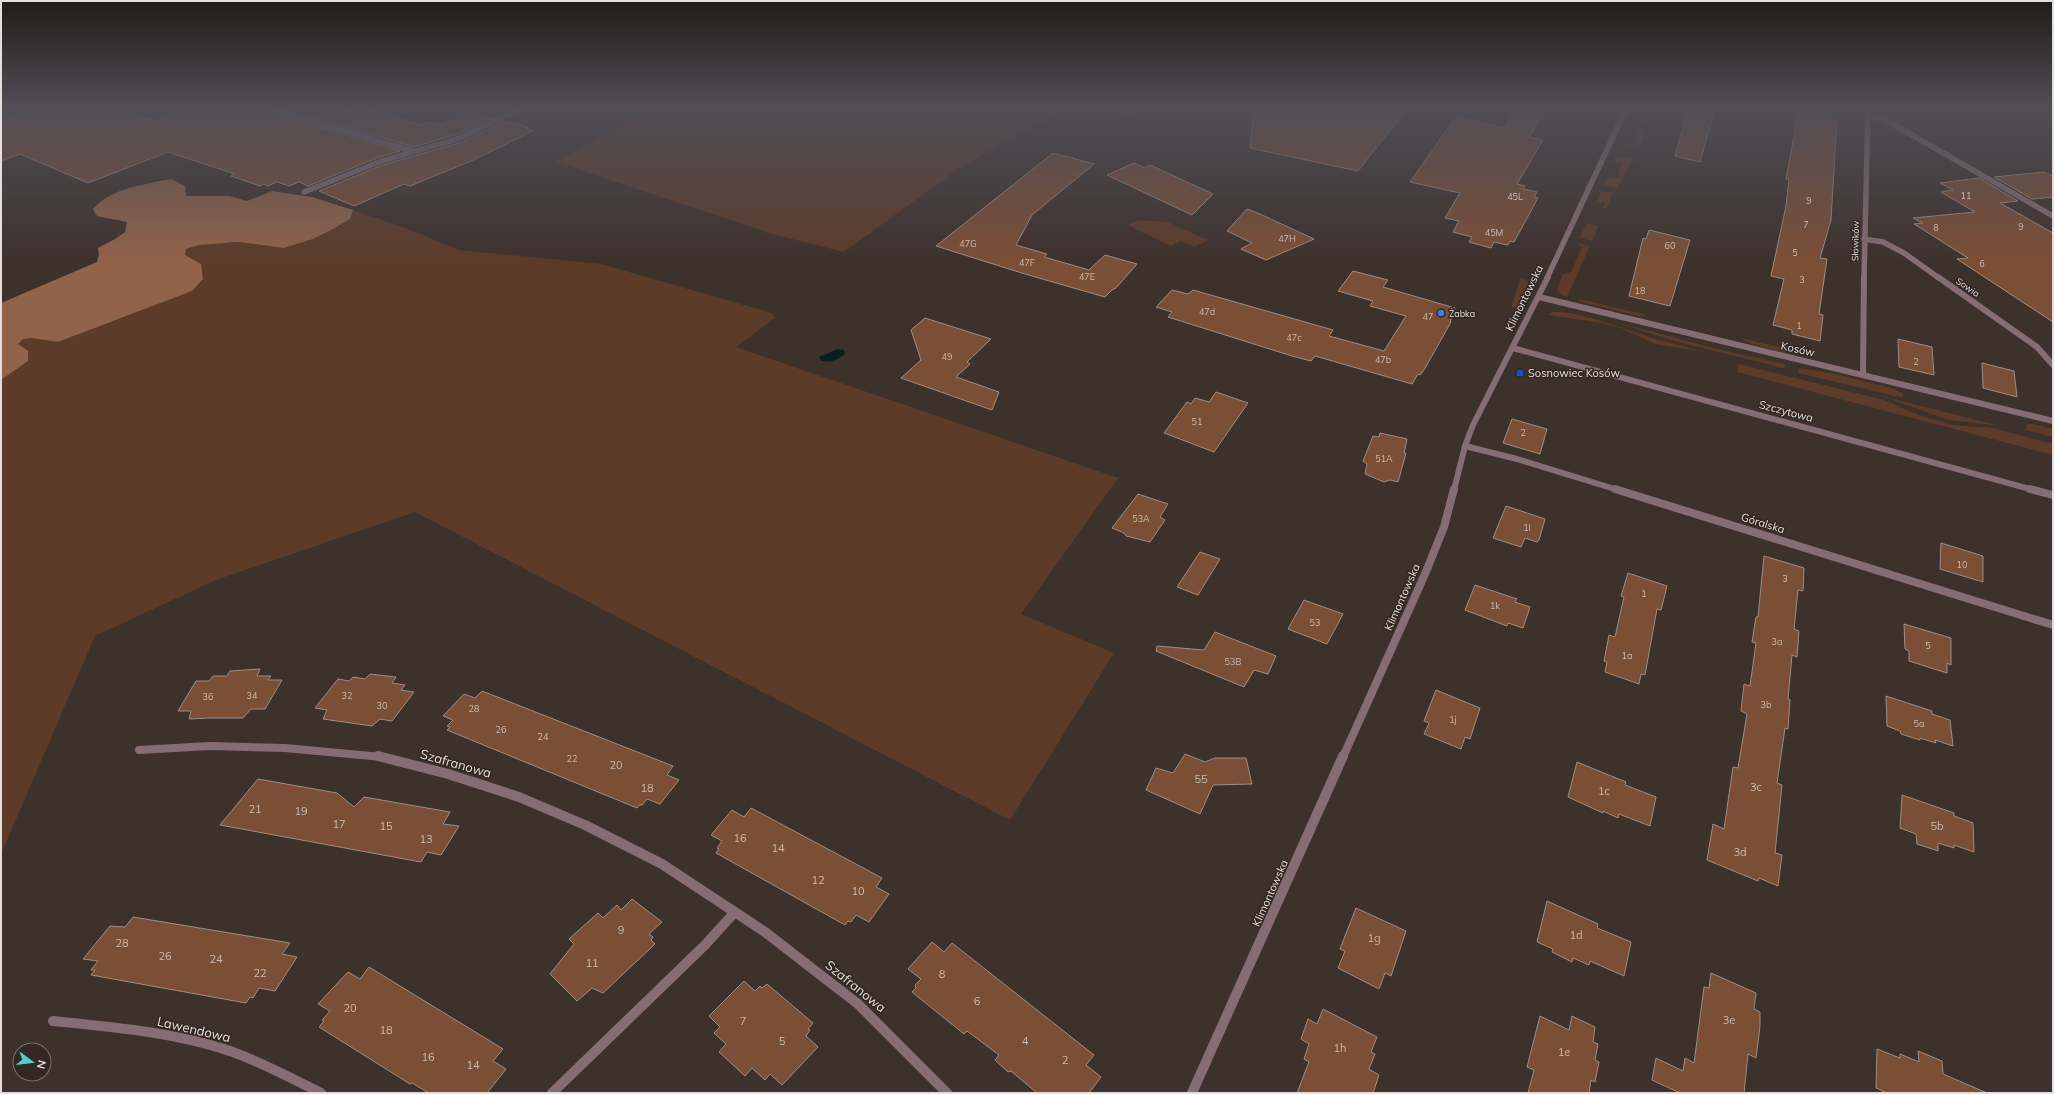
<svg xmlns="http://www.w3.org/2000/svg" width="2054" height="1094" viewBox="0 0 2054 1094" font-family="Mulish,sans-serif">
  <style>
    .green { fill: #5c3b29 }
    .forest { fill: #91634a }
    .water { fill: #081f20 }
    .building { fill: #7b4e36; stroke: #9c8e87 }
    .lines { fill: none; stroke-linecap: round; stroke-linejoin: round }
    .minor-far3 { stroke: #856d73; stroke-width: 5.5 }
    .minor-far2 { stroke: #856d73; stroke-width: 6 }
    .minor-far1 { stroke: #856d73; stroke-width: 8 }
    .minor { stroke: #856d73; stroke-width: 10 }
    .shop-dot { fill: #3f7fe0; stroke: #322722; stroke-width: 1.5 }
    .transit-dot { fill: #1a4fb4; stroke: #322722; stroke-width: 1.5 }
    .labels { text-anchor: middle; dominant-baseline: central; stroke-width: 3; stroke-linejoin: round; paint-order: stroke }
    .number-label { font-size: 9px; fill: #cabab1 }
    .far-street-label { font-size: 9px; fill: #e5deda; stroke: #322722 }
    .far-poi-label { font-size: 9px; fill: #e5deda; stroke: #322722; text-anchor: start }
    .street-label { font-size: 11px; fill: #e5deda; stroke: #322722 }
    .poi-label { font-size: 11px; fill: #e5deda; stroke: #322722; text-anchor: start }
    .near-number-label { font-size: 11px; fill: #cabab1 }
    .near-street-label { font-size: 13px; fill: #e5deda; stroke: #322722 }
  </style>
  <rect width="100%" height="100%" fill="#3d312c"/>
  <path class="green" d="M648,109h417l-104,58 -117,85 -72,-18 -216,-72z
    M1101,109h47l-10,10z
    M1646,109h8l-6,17 -16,-3 13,-3 -4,-3 4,-1 -3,-2 4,-1 -3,-2h4z
    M1630,126l16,3 -7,20 -17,-4 13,-2 -4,-2 4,-1 -3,-2 5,-1 -4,-2 5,-1 -3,-2 4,-1 -4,-3 -6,1z
    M1617,156l17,4 -17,28 -13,-3 2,-6 15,-2 -3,-3h3l-3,-5 3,-1 -2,-2 4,-1 -3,-3h-6z
    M1601,191l12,2 -7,16 -4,-3 4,-1 -3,-3 -7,1z
    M353,210l53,18 53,22 142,14 171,49 3,5 -39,29 382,131 -97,136 93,39 -104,167 -595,-308 -199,68 -121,56 -94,218v-474l27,-19 -10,-17 5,-5 8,-1 27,4 134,-51 -7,-36 1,-6 13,-4 39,-3 46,6 29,-9 22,-11 15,-9z
    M1139,220l29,2 40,18 -14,7 -13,-6 -10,5 -43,-21z
    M1586,223l12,3 -6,15 -12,-3z
    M1577,243l13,3 -23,51 -7,-3 -3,-5 6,-15 8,-2 11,-24z
    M1521,277l7,5 2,6 -10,21 -9,-2z
    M1579,299l68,16 -9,1 -60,-15z
    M1552,312c22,-3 75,18 98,25 18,6 38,10 56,15l-51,-8 -34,-16 -19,-5 -54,-8z
    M1612,321l109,29 64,14v3l-2,1 -109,-27z
    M1741,338l45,11v4l-37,-10z
    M1739,364l145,36 37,16 32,9 40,3 60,16v11l-316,-83z
    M1799,368l37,6 59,15 8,5v4l-105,-25z
    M1881,396l108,27 11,3 -51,-6z
    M2027,424h7l19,5v8l-27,-7z"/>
  <path class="forest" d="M171,179l14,7 1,10h43l18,5 25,-10 40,6 41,13 -3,9 -15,9 -22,11 -29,9 -46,-6 -39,3 -13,4 -1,6 16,9 2,15 -11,12 -134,51 -27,-4 -8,1 -5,5 10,7v10l-27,19v-77l96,-41 2,-8 -1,-6 17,-9 10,-7 2,-10 -30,-6 -4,-7c18,-21 53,-25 78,-30z"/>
  <path class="water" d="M838,349l6,1 1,4c-8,6 -14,9 -24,7l-2,-4z"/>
  <path class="building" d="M34,109h83l37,12 30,-12h84l3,4 129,38 -23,7 -69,28 -9,-4 -10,4 -12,-4 -9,4 -4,-2 -4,2 -29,-10 4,-2 -67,-22 -80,31 -68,-29 -19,7v-40z
    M313,109h32l17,5 9,-4 50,15 7,-3 11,3 28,-12 24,5 -33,16 -44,13 -111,-33z
    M1254,109h153l-49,62 -108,-23z
    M1516,109h29l-16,28 14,3 -26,44 8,2 -2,3 14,3 -3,5 4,1 -24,44 -4,-1 -2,4 -14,-3 -3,6 -22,-6 3,-5 -19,-5 6,-11 -14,-3 15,-25 -50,-11 46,-65 49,11z
    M1688,109h27l-15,53 -25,-6z
    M1799,109h28l-1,8 11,2 -6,101 -11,38 7,1 -8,55 4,1 -3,26 -28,-7v-4l-19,-5 11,-46 -13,-3 15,-70 3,-27h-3z
    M504,121l24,6 -3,1 8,3 -62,30 -61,25 -6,-2 -50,22 -35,-15 61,-25 82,-24z
    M1053,153l41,11 -62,51 -16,30 31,9 -3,3 45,13 16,-15 32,9 -22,25h-2l-8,8 -80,-23 -89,-28z
    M1134,163l11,5 5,-3 63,29 -21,21 -85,-40z
    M2044,172l9,4v21l-21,2 -38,-22z
    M1979,178l39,23 -18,2 53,30v89l-96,-63 11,-1 -54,-34 9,-1 -10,-5 62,-6 -34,-20 12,-2 -13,-7z
    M1247,209l13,5 54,25 -48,21 -25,-11 11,-6 -25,-12z
    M1649,230l41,10 -20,66 -41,-10 14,-58 3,1z
    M1353,271l35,9 -5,7 72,21 -5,9h2l-2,5h1l-27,48 -4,5 -2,-1 -6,10 -97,-28 -4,5 -19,-5 -124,-39 4,-5 -16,-5 16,-17 16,4 5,-4 140,40 -4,6 55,15 22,-35 -36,-10 3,-5 -35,-10z
    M925,318l66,21 -24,23 3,2 -14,13 43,15 -7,18 -91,-32 20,-18 -10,-30z
    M1898,339l34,8 2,28 -35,-8z
    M1982,363l32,8 3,26 -34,-9z
    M1216,392l32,11 -34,49 -50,-19 23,-31 4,2 4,-6 14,4z
    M1512,419l35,10 -7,25 -37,-11z
    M1380,433l27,6 -3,14h2l-8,29 -8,-2 -6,2 -19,-8 2,-10 -4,-3 10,-25 6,1z
    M1138,494l30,10 -8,13 5,3 -15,22 -24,-6 -2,-3 -12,-5z
    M1506,506l39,13 -6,21 -2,2 -12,-4 -4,9 -28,-9z
    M1941,543l42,13v26l-43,-13z
    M1200,552l20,7 -22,36 -21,-8z
    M1764,556l40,12 -1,23 -5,-1 -4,39 5,2 -2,26 -5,-2 -4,44 2,1 -2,29 -3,-1 -8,55 5,2 -7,68 7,2 -4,31 -19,-8 -1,3 -51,-21 6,-36 11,5 9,-62 5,1 9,-54 -6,-3 3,-27 6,2 6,-43 -4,-1 4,-25h2z
    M1628,573l39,13 -6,24 -4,-1 -12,66 -4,-1 -2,10 -34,-12 2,-10 -3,-1 5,-26 6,2 9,-40 -3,-1z
    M1475,585l42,14 -2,3 15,5 -7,21 -15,-5 -1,3 -42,-16z
    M1304,600l39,14 -16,30 -39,-15z
    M1904,624l47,14v27l-4,-2v10l-38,-12v-10l-4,-2z
    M1215,632l61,24 -8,18 -14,-4 -10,17 -88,-36 1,-5 47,4z
    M260,669l-3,7h14l-3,4h14l-17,29h-14l-8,9h-35l-19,1 2,-8h-13l18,-30h13l4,-5h14l3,-5z
    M370,674l26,3 -4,6 13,2 -4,5 13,2 -22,29 -12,-2 -8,7 -49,-7 4,-9 -12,-2 23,-29 11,2 4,-4 12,2z
    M1436,690l44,18 -10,31 -5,-2 -4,12 -37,-15 5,-11 -5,-2z
    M482,691l191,75 -6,9 12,5 -19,24 -13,-5 -5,6h-2l-3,3 -190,-78 3,-3 -3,-1 6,-6 -10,-4 21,-22 11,4z
    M1886,696l46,15v3l18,6 3,26 -18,-6 1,3 -16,-5v2l-19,-6 -1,-3 -13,-5z
    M1185,754l20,8 10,-4h31l6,26 -39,1 -13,29 -54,-24 10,-22 17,5z
    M1577,762l49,20 -1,3 31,12 -6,29 -31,-12 -1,4 -15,-7v2l-35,-16z
    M258,779l79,14 17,14 10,-10 86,15 -7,12 16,2 -18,29 -14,-3 -6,10 -201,-37z
    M1902,795l52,18v3l19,7 1,29 -20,-7v3l-16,-5v8l-21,-7 -1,-10 -16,-6z
    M751,808l131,70 -6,9 13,7 -20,28 -13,-7 -5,7 -3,-1 -3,4 -129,-72 3,-4 -2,-1 5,-7 -11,-6 21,-25 12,7z
    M632,899l30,23 -13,12 4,3 -2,3 4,4 -52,49 -11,-5 -15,13 -27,-27 24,-30 -5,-5 29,-26 5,5 14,-13 4,5z
    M1547,901l51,23 -1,4 34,14 -7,34 -34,-15 -1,4 -16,-7 -1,4 -20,-10 1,-3 -16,-7z
    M1356,908l50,23 -15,45 -6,-3 -6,16 -41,-21 7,-17 -5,-2z
    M133,917l157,26 -8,11 15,3 -22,34 -16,-3 -6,10 -3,-1 -4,6 -155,-28 4,-5h-4l7,-9 -15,-2 27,-33 15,1z
    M932,942l12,10 8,-9 142,112 -8,10 15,12 -12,16h-52l-26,-22 -3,1 -13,-12 4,-5 -32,-24 -3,3 -52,-42 4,-4 -1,-3 6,-6 -13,-10z
    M369,967l134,82 -10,12 13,8 -19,24h-58l-17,-10 -2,1 -91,-57 5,-6 -2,-1 8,-9 -12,-7 30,-32 12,7z
    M1711,973l45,20 -2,16 6,3v14l-4,32 -8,-4 -4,39h-64l-28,-13 4,-22 27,13 2,-13 9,5 10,-76 5,1z
    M744,981l11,10 5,-5 2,2 5,-4 46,39 -5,6 2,1 -4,6 12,11 -36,38 -12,-11 -5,6 -13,-12 -7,8 -26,-24 7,-8 -12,-11 6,-6 -11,-11z
    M1323,1009l54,28 -6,15 4,2 -6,15 10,6 -6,18h-76l12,-31 -5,-3 5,-15 -8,-5 7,-20 9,5z
    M1540,1016l29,14 3,-14 23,11 -2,15 5,2 -3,16 4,2 -4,20 -4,-2 -2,13h-61l6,-23 -7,-3z
    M1877,1049l23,9v-4l19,8 -1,-11 24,10 1,13 44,19h-100l-11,-5z"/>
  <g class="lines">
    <path class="minor-far3" d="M272,109l141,42
      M1867,115l16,4 17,9 153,88
      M304,192l75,-30 81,-24 59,-29
      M1864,239l19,3 21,11 35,25
      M1547,278l79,-169
      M1864,278l4,-169"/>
    <path class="minor-far2" d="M1938,277l99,70 16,18
      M1539,297l514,124
      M1513,348l521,142
      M1863,374l1,-97
      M1465,446l52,13 101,31
      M1454,490l11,-44 8,-21 75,-148"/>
    <path class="minor-far1" d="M1615,489l438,136
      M2030,489l23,6
      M139,750l71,-4 75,2 97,9
      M1343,757l82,-183 19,-47 10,-38"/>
    <path class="minor" d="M378,756l70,18 71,23 66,28 77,39 103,68 93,72 89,89
      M53,1021c59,6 120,11 177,30 31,11 61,27 91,42
      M552,1093l153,-148 30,-33
      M1192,1093l151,-337"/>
  </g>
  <linearGradient id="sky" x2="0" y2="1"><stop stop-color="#221b18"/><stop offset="0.41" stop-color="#514e56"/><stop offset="1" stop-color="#514e56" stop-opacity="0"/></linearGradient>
  <rect width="2054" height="263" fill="url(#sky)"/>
  <circle class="shop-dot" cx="1441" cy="313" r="4"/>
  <rect class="transit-dot" x="1516" y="369" width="8" height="8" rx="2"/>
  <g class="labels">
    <g class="number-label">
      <text x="1966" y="195">11</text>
      <text x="1515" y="196">45L</text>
      <text x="1809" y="200">9</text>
      <text x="1806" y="224">7</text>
      <text x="2021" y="226">9</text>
      <text x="1936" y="227">8</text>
      <text x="1494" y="232">45M</text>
      <text x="1287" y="238">47H</text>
      <text x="968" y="243">47G</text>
      <text x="1670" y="245">60</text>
      <text x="1795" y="252">5</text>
      <text x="1027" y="262">47F</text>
      <text x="1982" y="263">6</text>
      <text x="1087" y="276">47E</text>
      <text x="1802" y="279">3</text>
      <text x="1640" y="290">18</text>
      <text x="1207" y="311">47d</text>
      <text x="1428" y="316">47</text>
      <text x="1799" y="325">1</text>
      <text x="1294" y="337">47c</text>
      <text x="947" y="356">49</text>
      <text x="1383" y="359">47b</text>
      <text x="1916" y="361">2</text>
      <text x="1197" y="421">51</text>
      <text x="1523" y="432">2</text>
      <text x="1384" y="458">51A</text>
      <text x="1141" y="518">53A</text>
      <text x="1527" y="527">1l</text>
      <text x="1962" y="564">10</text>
      <text x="1785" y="578">3</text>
      <text x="1644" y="593">1</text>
      <text x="1495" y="605">1k</text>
      <text x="1315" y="622">53</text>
      <text x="1777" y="641">3a</text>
      <text x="1928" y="645">5</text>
      <text x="1627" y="655">1a</text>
      <text x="1233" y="661">53B</text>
      <text x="252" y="695">34</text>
      <text x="347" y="695">32</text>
      <text x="208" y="696">36</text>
      <text x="1766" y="704">3b</text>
      <text x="382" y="705">30</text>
      <text x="474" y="708">28</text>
      <text x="1453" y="719">1j</text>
      <text x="1919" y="723">5a</text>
      <text x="501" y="729">26</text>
      <text x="543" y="736">24</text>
      <text x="572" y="758">22</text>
    </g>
    <g class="far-street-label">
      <text transform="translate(1855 241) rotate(-89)">Słowików</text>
      <text transform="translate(1968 287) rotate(35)">Sowia</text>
    </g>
    <g class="far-poi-label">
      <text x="1449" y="313">Żabka</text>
    </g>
    <g class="street-label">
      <text transform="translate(1524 298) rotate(-64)">Klimontowska</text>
      <text transform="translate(1798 349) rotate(12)">Kosów</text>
      <text transform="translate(1786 411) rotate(15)">Szczytowa</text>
      <text transform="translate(1763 523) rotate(17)">Góralska</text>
      <text transform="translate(1402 597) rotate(-66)">Klimontowska</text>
      <text transform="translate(1270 893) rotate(-66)">Klimontowska</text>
    </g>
    <g class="poi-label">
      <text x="1528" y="373">Sosnowiec Kosów</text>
    </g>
    <g class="near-number-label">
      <text x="616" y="765">20</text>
      <text x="1201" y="779">55</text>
      <text x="1756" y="787">3c</text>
      <text x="647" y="788">18</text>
      <text x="1604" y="791">1c</text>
      <text x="255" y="809">21</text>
      <text x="301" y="811">19</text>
      <text x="339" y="824">17</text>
      <text x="386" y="826">15</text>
      <text x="1937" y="826">5b</text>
      <text x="740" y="838">16</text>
      <text x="426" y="839">13</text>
      <text x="778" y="848">14</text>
      <text x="1740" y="852">3d</text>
      <text x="818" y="880">12</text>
      <text x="858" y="891">10</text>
      <text x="621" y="930">9</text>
      <text x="1576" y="935">1d</text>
      <text x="1374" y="938">1g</text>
      <text x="122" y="943">28</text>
      <text x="165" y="956">26</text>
      <text x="216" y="959">24</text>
      <text x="592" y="963">11</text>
      <text x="260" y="973">22</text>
      <text x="942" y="974">8</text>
      <text x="977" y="1001">6</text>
      <text x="350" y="1008">20</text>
      <text x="1729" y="1020">3e</text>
      <text x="743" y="1021">7</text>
      <text x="386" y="1030">18</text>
      <text x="782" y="1041">5</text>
      <text x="1025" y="1041">4</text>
      <text x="1340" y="1048">1h</text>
      <text x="1564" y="1052">1e</text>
      <text x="428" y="1057">16</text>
      <text x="1065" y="1060">2</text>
      <text x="473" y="1065">14</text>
    </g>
    <g class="near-street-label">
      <text transform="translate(456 763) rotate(16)">Szafranowa</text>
      <text transform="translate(856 986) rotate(39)">Szafranowa</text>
      <text transform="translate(194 1029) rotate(13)">Lawendowa</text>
    </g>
  </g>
  <rect width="2054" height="1094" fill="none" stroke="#e5deda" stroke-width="4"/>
  <g transform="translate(32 1062) rotate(105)"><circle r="19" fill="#322722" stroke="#7a706c"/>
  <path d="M0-3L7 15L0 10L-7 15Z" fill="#54cdc8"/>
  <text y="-6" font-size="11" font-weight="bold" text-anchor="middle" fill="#e5deda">N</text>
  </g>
</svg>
